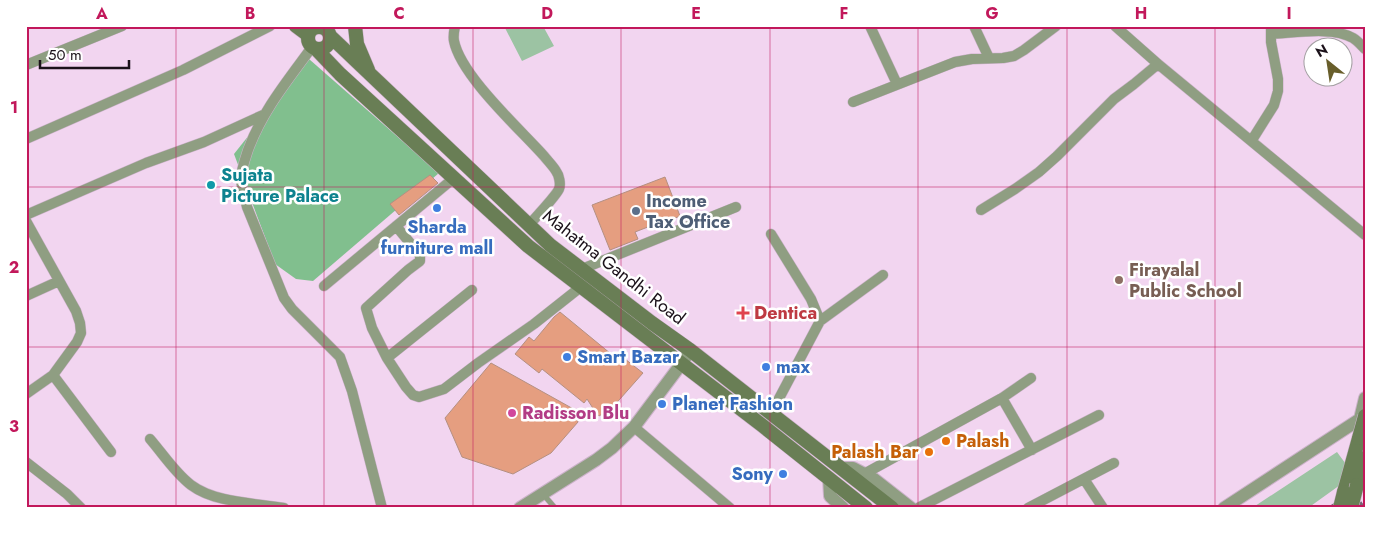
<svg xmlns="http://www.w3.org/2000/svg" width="1391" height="534" viewBox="0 0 1391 534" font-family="Jost,sans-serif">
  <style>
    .green { fill: #9cc3a3 }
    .forest { fill: #81bf8e }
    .building { fill: #e59e80; stroke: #b49082 }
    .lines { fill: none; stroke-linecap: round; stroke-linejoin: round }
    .service-casing { stroke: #cbb2c9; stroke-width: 6 }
    .minor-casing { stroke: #cbb2c9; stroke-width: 11 }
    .tertiary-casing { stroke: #cbb2c9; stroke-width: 14 }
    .secondary-casing { stroke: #cbb2c9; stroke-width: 15 }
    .service { stroke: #8f9e82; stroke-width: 5 }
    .minor { stroke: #8f9e82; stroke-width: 10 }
    .tertiary { stroke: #8f9e82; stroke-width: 12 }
    .secondary { stroke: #697e55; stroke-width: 14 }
    .rail { stroke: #776576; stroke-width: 4; stroke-dasharray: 9 9; stroke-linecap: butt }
    .secondary-bridge-casing { stroke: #cbb2c9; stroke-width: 15; stroke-linecap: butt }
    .secondary-bridge { stroke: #697e55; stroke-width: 14 }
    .grid { fill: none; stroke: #c2185b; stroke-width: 1; stroke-opacity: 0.55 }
    .culture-dot { fill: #0f9aa8; stroke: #fff; stroke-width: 2 }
    .shop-dot { fill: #3f7fe0; stroke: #fff; stroke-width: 2 }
    .service-dot { fill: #5c6f8a; stroke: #fff; stroke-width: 2 }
    .education-dot { fill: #8d6e63; stroke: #fff; stroke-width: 2 }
    .health-dot { fill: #e0444e; stroke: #fff; stroke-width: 2 }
    .hotel-dot { fill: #d1479c; stroke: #fff; stroke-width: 2 }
    .food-dot { fill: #e8710a; stroke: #fff; stroke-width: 2 }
    .labels { text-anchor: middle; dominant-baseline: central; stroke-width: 5; stroke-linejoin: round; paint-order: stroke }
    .culture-label { font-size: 18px; font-weight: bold; fill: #0d838f; stroke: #fff; text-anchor: start }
    .service-label { font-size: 18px; font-weight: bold; fill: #4e5e75; stroke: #fff; text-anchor: start }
    .shop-label { font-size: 18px; font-weight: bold; fill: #366cbe; stroke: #fff; text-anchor: start }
    .street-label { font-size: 18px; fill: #1b111a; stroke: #fff }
    .education-label { font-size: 18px; font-weight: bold; fill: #785e54; stroke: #fff; text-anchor: start }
    .health-label { font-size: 18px; font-weight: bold; fill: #be3a42; stroke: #fff; text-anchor: start }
    .hotel-label { font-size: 18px; font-weight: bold; fill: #b23c85; stroke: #fff; text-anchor: start }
    .food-label { font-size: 18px; font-weight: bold; fill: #c56008; stroke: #fff; text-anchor: start }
    .neatline { fill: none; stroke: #c2185b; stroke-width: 2 }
    .grid-label { font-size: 16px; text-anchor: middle; font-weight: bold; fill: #c2185b }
  </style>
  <rect width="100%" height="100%" fill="#f2d5f0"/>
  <path class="green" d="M504,26h39l11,20 -32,15z
    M1337,452l17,23 -46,33h-56z"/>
  <path class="forest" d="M309,59l130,114 -126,108 -17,-2 -21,-15 -41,-110z"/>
  <path class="building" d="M430,175l8,8 -39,32 -9,-11z
    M665,177l15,39 -26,11 -1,-2 -18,7 3,7 -28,11 -18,-45z
    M560,312l62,51 3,-4 18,14 -31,35 -13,8 -3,-3 -9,-14 -3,4 -42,-34 -3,4 -24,-19 14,-17 5,4 20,-24z
    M491,363l86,48 -2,3 3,8 -27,31 -38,21 -51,-17 -17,-39z"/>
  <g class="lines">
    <g class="service-casing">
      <path id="service" d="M543,494l12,14"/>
    </g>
    <g class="minor-casing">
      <path id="minor" d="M455,26c-1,5 -2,10 -1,15 7,35 66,88 90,115 4,5 9,10 12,15 3,4 5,13 3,18 -3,7 -24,29 -30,36
        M870,26l27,58
        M974,26l15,32
        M1115,26l43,38 207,171
        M1271,34c23,-1 62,-8 82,4 5,3 8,7 12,11
        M312,47c-24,33 -50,64 -64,103 -3,9 -7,20 -7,30 1,9 4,18 6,27l37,91 8,11 48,48 12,34 30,117
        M26,65l96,-39
        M853,102l102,-40 17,-3 31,-1 11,-2 10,-6 32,-24
        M26,139l157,-69 87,-44
        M1252,140l22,-35 4,-14v-12l-7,-37v-16
        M981,210l34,-21 24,-17 18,-16 57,-57 20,-15 24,-20
        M26,215l120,-52 58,-21 59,-27
        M26,221l50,90 4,12 1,10 -4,9 -24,33 -27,19
        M396,226l24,29v6l-12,9 -42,38 6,20 15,30 85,-68
        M771,234l40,65 9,22 -45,85 -2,8
        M582,269l154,-62
        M324,286l130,-108
        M26,296l33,-15
        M820,321l63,-46
        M387,358l19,29 7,8 6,2 25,-8 34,-26 56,-39 48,-38
        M53,375l58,77
        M1002,398l30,52
        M634,427l96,81
        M150,439c13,15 25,34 41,46 24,18 64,18 93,23
        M26,462l41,32 14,14
        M864,474l138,-76 29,-20
        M1084,479l19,29
        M918,508l181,-93
        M1028,508l86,-45"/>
    </g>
    <g class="tertiary-casing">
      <path id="tertiary" d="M326,29l3,-3
        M1360,419l5,-21
        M841,468h12l21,11 37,29
        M829,478l1,18 13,12
        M520,508l76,-48 16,-12 22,-21 48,-64 8,-13
        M1224,508l136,-89 5,-7"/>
    </g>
    <g class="secondary-casing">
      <path id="secondary" d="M296,26l12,9
        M355,26l2,18 11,26
        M308 38a11 11 0 1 1 22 0a11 11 0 1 1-22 0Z
        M330,36l220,209 102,78 38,27 202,158
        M316,49l24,25 188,172 235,180 103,82
        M1357,485l8,-27
        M1344,492l15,-54"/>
    </g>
    <use href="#service" class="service"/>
    <use href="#minor" class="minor"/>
    <use href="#tertiary" class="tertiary"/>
    <use href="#secondary" class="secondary"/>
    <path class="rail" d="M1330,508l35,-23
      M1355,508l10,-7"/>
    <g class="secondary-bridge-casing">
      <path id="secondary-bridge" d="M1359,438l6,-22
        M1340,508l4,-16
        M1351,508l6,-23"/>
    </g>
    <use href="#secondary-bridge" class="secondary-bridge"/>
  </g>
  <path class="grid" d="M176,26v482M324,26v482M473,26v482M621,26v482M770,26v482M918,26v482M1067,26v482M1215,26v482M26,187h1339M26,347h1339"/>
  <circle class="culture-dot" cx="211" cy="185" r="5"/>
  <g class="shop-dot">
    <circle cx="437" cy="208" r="5"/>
    <circle cx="567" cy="357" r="5"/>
    <circle cx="766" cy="367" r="5"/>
    <circle cx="662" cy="404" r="5"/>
    <circle cx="783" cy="474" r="5"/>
  </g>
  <circle class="service-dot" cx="636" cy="211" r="5"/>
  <circle class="education-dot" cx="1119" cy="280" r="5"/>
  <path class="health-dot" d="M740.5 305.5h5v5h5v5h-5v5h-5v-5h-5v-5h5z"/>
  <circle class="hotel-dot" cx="512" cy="413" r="5"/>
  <g class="food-dot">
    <circle cx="946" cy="441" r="5"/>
    <circle cx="929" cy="452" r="5"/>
  </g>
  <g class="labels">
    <g class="culture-label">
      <text x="221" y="175">Sujata<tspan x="221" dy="21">Picture Palace</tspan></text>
    </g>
    <g class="service-label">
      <text x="646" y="201">Income<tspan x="646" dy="21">Tax Office</tspan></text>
    </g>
    <g class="shop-label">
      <text x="437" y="227" text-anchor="middle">Sharda<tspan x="437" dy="21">furniture mall</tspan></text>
      <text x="577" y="357">Smart Bazar</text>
      <text x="776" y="367">max</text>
      <text x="672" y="404">Planet Fashion</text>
      <text x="773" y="474" text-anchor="end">Sony</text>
    </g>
    <g class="street-label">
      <text transform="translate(614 267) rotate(38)">Mahatma Gandhi Road</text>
    </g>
    <g class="education-label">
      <text x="1129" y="270">Firayalal<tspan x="1129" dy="21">Public School</tspan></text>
    </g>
    <g class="health-label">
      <text x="754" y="313">Dentica</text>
    </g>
    <g class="hotel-label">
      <text x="522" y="413">Radisson Blu</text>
    </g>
    <g class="food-label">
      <text x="956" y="441">Palash</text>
      <text x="919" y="452" text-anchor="end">Palash Bar</text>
    </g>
  </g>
  <rect width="1391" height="534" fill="none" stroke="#ffffff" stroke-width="55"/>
  <g transform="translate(1328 62) rotate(330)"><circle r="24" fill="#ffffff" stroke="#a4a0a3"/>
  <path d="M0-4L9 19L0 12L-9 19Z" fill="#685e2b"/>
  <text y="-8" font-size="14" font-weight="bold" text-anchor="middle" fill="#1b111a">N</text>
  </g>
  <path d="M40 60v8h89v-8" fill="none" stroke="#1b111a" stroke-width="2.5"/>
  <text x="48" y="60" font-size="15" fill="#1b111a" stroke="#ffffff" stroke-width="4" paint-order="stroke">50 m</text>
  <rect x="28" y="28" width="1336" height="478" class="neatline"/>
  <g class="grid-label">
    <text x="102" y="19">A</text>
    <text x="250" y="19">B</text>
    <text x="399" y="19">C</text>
    <text x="547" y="19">D</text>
    <text x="696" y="19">E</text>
    <text x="844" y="19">F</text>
    <text x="992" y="19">G</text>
    <text x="1141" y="19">H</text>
    <text x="1289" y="19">I</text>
    <text x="14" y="113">1</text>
    <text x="14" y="273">2</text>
    <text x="14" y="432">3</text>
  </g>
</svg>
